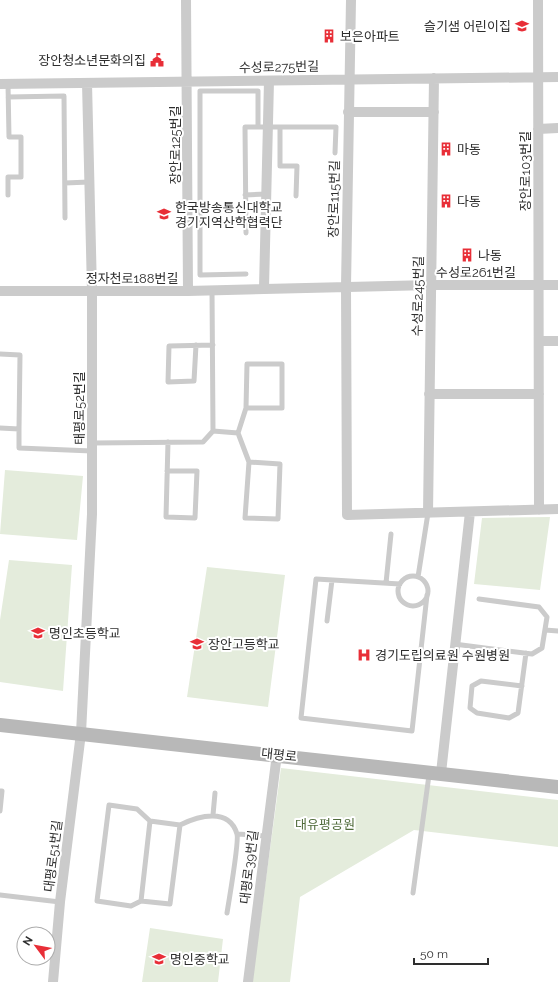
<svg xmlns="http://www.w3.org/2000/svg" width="558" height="982" viewBox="0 0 558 982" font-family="Raleway,'Noto Sans KR',sans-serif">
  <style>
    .green { fill: #e4ecdc }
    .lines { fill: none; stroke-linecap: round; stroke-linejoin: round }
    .lane { stroke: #cbcbcb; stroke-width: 5 }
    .street { stroke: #cbcbcb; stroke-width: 10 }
    .secondary { stroke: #b8b8b8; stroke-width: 14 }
    .labels { text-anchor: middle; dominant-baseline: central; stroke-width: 4; stroke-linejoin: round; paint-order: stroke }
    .poi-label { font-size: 13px; fill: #2e2e2e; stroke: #fff; text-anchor: start }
    .street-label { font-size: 13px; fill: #2e2e2e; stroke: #fff }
    .park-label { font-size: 13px; fill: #506b3b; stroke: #fff }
  </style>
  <rect width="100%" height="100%" fill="#fff"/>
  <path class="green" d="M5,470l78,6 -6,64 -77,-6z
    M550,517l-10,73 -66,-6 8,-66z
    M9,560l63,5 -9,126 -63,-9v-62z
    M207,567l78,8 -17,132 -81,-10z
    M281,768l277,32v47l-144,-17 -114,67 -10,85h-38z
    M150,928l73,11 -5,43h-76z"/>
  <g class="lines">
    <path class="lane" d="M8,97l56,-1 1,122
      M280,127v39h17l-1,30
      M65,183l24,-1
      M8,195v-18h13v-40h-12l-1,-53
      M245,195l21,-1
      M246,233l-1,-106h91l-1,26
      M246,274l-46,1v-184h58v35
      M196,345l-2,36 -26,1 1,-36 44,-1
      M0,354l20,1 -1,74 -19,-1
      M19,429v19l73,3
      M213,431l25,2 11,29 -4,56 33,1 2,-55 -31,-2
      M238,433l8,-25h36v-44h-35l-1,44
      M92,443l111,-1 10,-11 -1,-141
      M167,471h30l-2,47 -29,-1 2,-75
      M398 591a15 15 0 1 1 30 0a15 15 0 1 1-30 0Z
      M418,577l10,-64
      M386,583l5,-49
      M400,584l-84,-5 -15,139 111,13 15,-136
      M327,621l5,-41
      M545,630l13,1
      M454,644l78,10 10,-6 5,-31 -8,-10 -60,-8
      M522,686l-41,-5 -9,5 -2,22 7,5 32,5 9,-5 8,-60
      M0,791h2l-2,20
      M213,815l2,-22
      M180,825c18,-9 49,-18 57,9 2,7 -8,67 -10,79
      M238,834l28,2
      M413,893l16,-118
      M0,895l60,7
      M141,901l9,-80 30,4 -10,79 -29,-3 -10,5 -34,-5 12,-96 28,4 13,12"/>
    <path class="street" d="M186,0l2,291
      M351,0l-5,286 1,229 211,-6
      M538,0l1,510
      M0,84l558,-7
      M348,112h86
      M538,129l20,-1
      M264,288l5,-207
      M0,291h188l243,-6h127
      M539,341h19
      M429,394h110
      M428,513l6,-435
      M441,773l29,-261
      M53,982l7,-80 21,-169 11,-219v-223l-5,-208
      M248,982l29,-228"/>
    <path class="secondary" d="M0,725l558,62"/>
  </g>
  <defs>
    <g id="school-bare" transform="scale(1.08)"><path d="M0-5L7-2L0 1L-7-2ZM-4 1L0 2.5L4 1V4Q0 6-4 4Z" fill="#e82e37" stroke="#fff" stroke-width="2.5" paint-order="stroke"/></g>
    <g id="building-bare" transform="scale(1.08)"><path d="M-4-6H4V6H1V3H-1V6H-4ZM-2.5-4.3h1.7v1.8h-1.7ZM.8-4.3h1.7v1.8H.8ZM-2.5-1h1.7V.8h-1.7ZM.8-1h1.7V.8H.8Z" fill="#e82e37" stroke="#fff" stroke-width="2.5" paint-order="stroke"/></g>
    <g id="civic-bare" transform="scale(1.08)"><path d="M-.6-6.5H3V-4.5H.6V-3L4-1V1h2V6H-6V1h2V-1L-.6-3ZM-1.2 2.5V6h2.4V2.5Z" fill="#e82e37" stroke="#fff" stroke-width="2.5" paint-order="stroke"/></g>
    <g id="hospital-bare" transform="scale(1.08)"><path d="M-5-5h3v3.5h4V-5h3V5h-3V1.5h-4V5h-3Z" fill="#e82e37" stroke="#fff" stroke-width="2.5" paint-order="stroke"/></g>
  </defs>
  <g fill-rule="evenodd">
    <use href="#school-bare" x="522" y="26"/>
    <use href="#building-bare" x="329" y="36"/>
    <use href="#civic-bare" x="157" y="60"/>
    <use href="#building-bare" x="446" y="149"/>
    <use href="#building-bare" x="446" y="201"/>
    <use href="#school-bare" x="164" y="214"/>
    <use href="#building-bare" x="467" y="255"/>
    <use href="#school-bare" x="38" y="633"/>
    <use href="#school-bare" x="197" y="644"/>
    <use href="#hospital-bare" x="364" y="655"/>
    <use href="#school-bare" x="159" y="959"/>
  </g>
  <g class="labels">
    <g class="poi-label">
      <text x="511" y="26" text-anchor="end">슬기샘 어린이집</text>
      <text x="340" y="36">보은아파트</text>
      <text x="146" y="60" text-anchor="end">장안청소년문화의집</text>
      <text x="457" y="149">마동</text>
      <text x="457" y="201">다동</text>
      <text x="175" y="207">한국방송통신대학교<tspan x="175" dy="15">경기지역산학협력단</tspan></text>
      <text x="478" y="255">나동</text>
      <text x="49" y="633">명인초등학교</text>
      <text x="208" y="644">장안고등학교</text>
      <text x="375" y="655">경기도립의료원 수원병원</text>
      <text x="170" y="959">명인중학교</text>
    </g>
    <g class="street-label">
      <text transform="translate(279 67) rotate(-1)">수성로275번길</text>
      <text transform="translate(175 145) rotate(-90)">장안로125번길</text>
      <text transform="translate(525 171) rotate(-90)">장안로103번길</text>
      <text transform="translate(334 199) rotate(-89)">장안로115번길</text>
      <text x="476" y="272">수성로261번길</text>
      <text x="132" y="278">정자천로188번길</text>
      <text transform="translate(418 296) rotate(-89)">수성로245번길</text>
      <text transform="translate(79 408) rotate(-90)">태평로52번길</text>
      <text transform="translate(279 755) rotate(6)">대평로</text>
      <text transform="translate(53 856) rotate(-83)">대평로51번길</text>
      <text transform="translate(249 867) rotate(-83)">대평로39번길</text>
    </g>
    <g class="park-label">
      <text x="325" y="824">대유평공원</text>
    </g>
  </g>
  <g transform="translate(36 946) rotate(302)"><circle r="19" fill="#ffffff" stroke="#ababab"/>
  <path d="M0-3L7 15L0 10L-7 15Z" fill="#e82e37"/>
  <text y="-6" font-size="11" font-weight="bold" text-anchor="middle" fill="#2e2e2e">N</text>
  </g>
  <path d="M414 958v6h74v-6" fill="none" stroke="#2e2e2e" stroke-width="2"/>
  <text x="420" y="958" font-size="12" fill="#2e2e2e" stroke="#ffffff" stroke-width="3" paint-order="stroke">50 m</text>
</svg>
